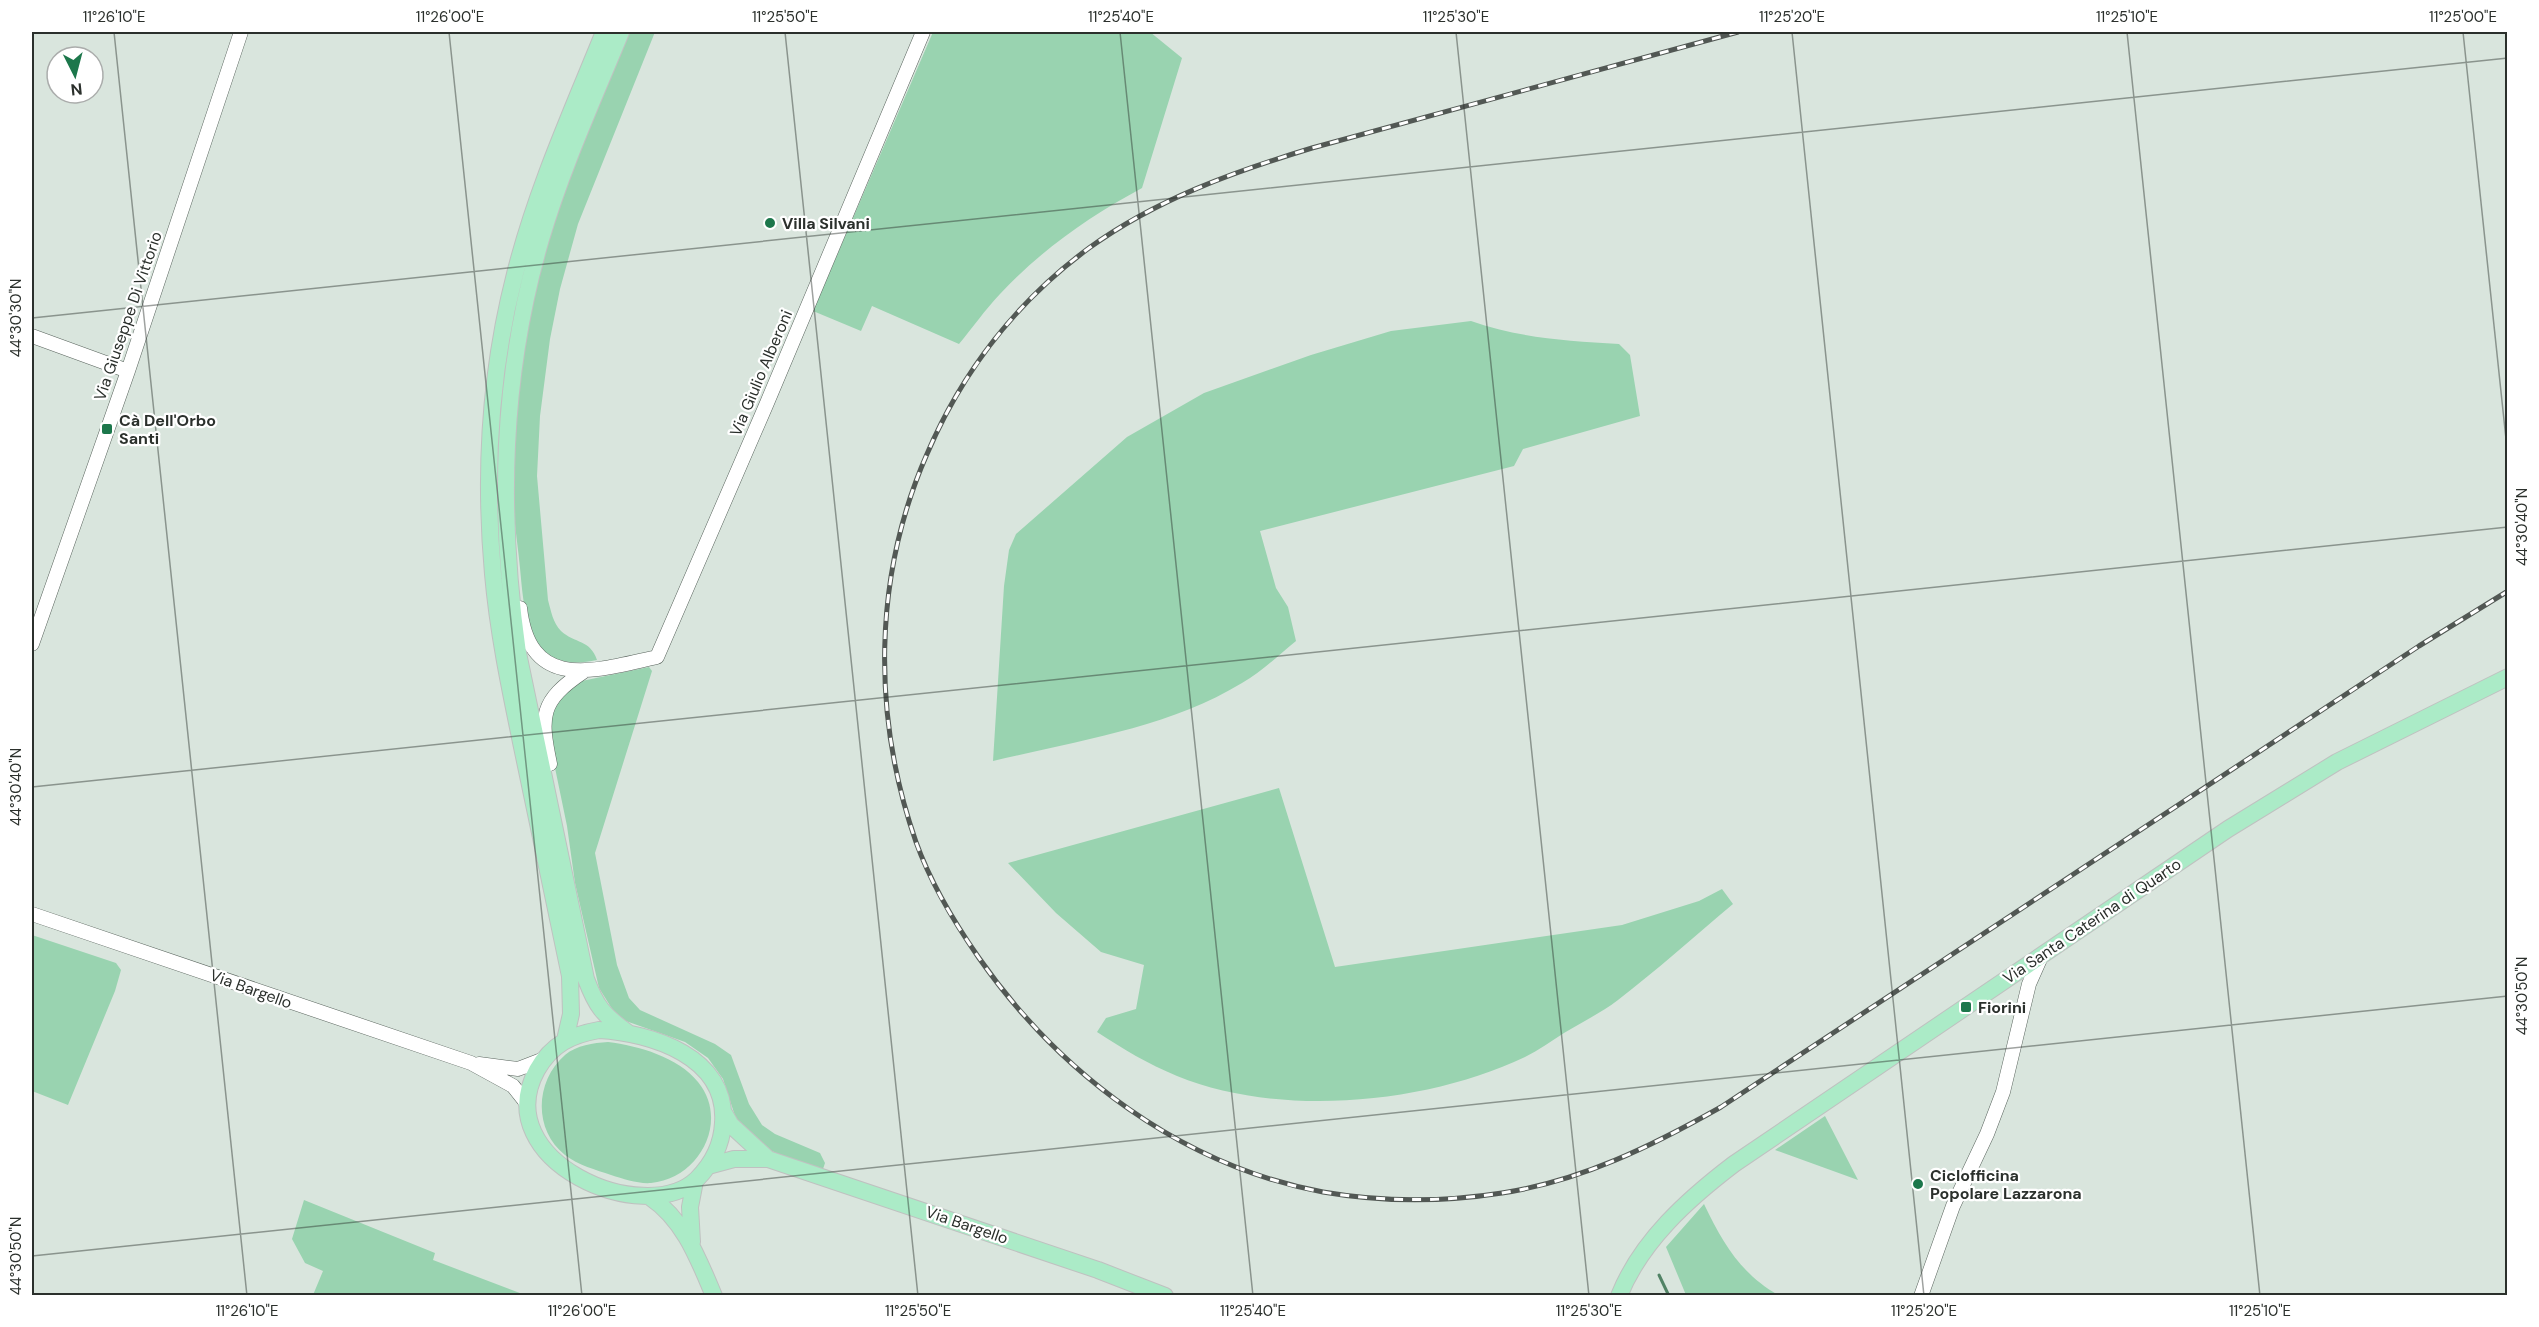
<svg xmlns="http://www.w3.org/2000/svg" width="2539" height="1327" viewBox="0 0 2539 1327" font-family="'DM Sans',sans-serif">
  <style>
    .green { fill: #99d3b0 }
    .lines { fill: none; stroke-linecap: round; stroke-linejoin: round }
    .stream { stroke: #518365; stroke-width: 3 }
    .minor-casing { stroke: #5a655e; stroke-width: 15 }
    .major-casing { stroke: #bfc1c0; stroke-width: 18 }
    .minor { stroke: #fff; stroke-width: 14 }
    .major { stroke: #abebc7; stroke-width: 16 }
    .rail-casing { stroke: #525854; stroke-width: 5 }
    .rail { stroke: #fff; stroke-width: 3; stroke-dasharray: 9; stroke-linecap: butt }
    .ticks { fill: none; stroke: #2b302c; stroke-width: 1.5; stroke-opacity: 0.45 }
    .poi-dot { fill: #1c774b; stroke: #fff; stroke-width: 2 }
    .labels { text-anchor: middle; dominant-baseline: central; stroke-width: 4.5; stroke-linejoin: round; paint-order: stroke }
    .poi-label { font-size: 16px; font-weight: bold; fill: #2b302c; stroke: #fff; text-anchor: start }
    .street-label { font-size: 16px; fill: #2b302c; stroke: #fff }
    .neatline { fill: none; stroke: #2b302c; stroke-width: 2 }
    .ticks-label { font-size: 15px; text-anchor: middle; fill: #2b302c }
  </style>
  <rect width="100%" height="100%" fill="#d9e5dd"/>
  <path class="green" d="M629,32h26l-77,192 -18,65 -10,50 -10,77 -3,60 11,124c3,11 5,23 13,31 14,13 29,8 36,29 -68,14 -72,-39 -77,-92 -2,-22 -6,-45 -7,-68 -1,-17 1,-36 2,-54 3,-80 18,-161 44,-237 20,-60 46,-119 70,-177z
    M933,32h217l32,26 -40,130c-52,28 -101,62 -142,106 -15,16 -27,33 -41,50l-87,-38 -11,25 -48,-20z
    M1471,321c48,17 96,20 148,23l11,11 10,61 -117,33 -9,17 -254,65 16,57 12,19 8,34c-17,14 -35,31 -54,42 -74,45 -166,58 -249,78l11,-175 5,-36 7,-16 111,-97 77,-44 107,-38 80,-24z
    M649,667l3,4 -57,182 22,112 12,33 11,12 75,34 16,11 18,49 13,21 13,9 45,19 5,10 -2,6 -41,-13 -16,-8 -30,-29 -13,-40 -15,-21 -23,-16 -62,-22 -9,-8 -15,-24 -24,-105 -8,-57 -19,-92 3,-26 26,-26z
    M1279,788l56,179 287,-42 77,-24 23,-12 11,15c-38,32 -76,66 -115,96 -17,13 -36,22 -54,33 -13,8 -25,17 -39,24 -98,47 -246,61 -348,19 -29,-12 -54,-27 -80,-44l9,-14 30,-9 8,-44 -43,-13 -45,-39 -48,-50z
    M32,935l84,28 5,7 -6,21 -47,114 -36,-14z
    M608,1042c31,4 70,15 90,40 32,39 1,97 -47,101 -13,1 -27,-4 -40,-8 -15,-5 -33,-10 -46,-20 -32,-25 -30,-74 0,-100 12,-10 28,-12 43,-13z
    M1825,1116l33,64 -83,-30z
    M304,1200l131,53 -2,7 92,35h-212l10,-24 -18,-8 -13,-24z
    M1704,1204c19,39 35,68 74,91h-92l-20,-48z"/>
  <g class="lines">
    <path class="stream" d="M1659,1275l10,21"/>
    <g class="minor-casing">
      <path id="minor" d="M32,336l96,35
        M520,608c10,86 77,62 137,49l110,-254 156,-371
        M32,644l96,-273 113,-339
        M550,764c-10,-48 -10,-63 33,-92
        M32,914l439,149 42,23 15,19
        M479,1064l39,5 26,-10
        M1921,1296l32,-90 34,-72 16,-42 26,-108 12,-27"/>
    </g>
    <g class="major-casing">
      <path id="major" d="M621,32c-28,68 -59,136 -80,207 -40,137 -43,273 -23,414l68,326c10,27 17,36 41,53
        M599,1030c53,3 129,27 124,93 -1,21 -11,41 -26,56 -52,50 -210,-18 -160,-109 15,-26 34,-35 62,-40z
        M565,1040l6,-26 -1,-38c-16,-77 -32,-153 -48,-229 -12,-58 -24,-115 -29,-173 -9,-100 -3,-203 22,-300 21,-84 57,-163 89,-242
        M724,1113l7,12 37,34
        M708,1166l26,-7h34l330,111 67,26
        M650,1197c34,23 48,61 64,99
        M692,1242l-2,-35 5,-26
        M1619,1296c22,-55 69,-97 115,-132l494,-335 109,-67 171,-85"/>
    </g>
    <use href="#minor" class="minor"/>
    <use href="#major" class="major"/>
    <g class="rail-casing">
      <path id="rail" d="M1738,32l-426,116c-79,24 -155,51 -223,100 -72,53 -127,124 -162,206 -54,123 -55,262 -11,388 15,42 38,80 63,116 81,116 203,208 344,234 58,10 121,10 179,1 79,-12 150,-47 219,-86l698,-461 89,-55"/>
    </g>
    <use href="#rail" class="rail"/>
  </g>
  <path class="ticks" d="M114,32l133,1264M449,32l133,1264M785,32l133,1264M1120,32l133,1264M1456,32l133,1264M1792,32l132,1264M2127,32l133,1264M2463,32l45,426M32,318l2476,-260M32,787l2476,-260M32,1256l2476,-260"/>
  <g class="poi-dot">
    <circle cx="770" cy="223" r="6"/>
    <rect x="101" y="423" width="12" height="12" rx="3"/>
    <rect x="1960" y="1001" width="12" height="12" rx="3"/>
    <circle cx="1918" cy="1184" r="6"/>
  </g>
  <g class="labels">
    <g class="poi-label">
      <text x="782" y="223">Villa Silvani</text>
      <text x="119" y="420">Cà Dell'Orbo<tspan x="119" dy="18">Santi</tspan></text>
      <text x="1978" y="1007">Fiorini</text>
      <text x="1930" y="1175">Ciclofficina<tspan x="1930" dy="18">Popolare Lazzarona</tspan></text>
    </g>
    <g class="street-label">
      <text transform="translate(128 316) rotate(-71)">Via Giuseppe Di Vittorio</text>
      <text transform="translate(761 373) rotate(-67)">Via Giulio Alberoni</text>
      <text transform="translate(2092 921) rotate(-34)">Via Santa Caterina di Quarto</text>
      <text transform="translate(251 989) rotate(20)">Via Bargello</text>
      <text transform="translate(967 1225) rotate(19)">Via Bargello</text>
    </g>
  </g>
  <rect width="2539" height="1327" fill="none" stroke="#ffffff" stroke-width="66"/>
  <g transform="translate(75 75) rotate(174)"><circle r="28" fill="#ffffff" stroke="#aaacab" stroke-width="1.5"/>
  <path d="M0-4.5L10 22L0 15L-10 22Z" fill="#1c774b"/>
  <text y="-9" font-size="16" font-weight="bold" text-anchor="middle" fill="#2b302c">N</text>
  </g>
  <rect x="33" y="33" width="2473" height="1261" class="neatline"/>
  <g class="ticks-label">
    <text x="114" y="22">11°26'10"E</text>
    <text x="450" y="22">11°26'00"E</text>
    <text x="785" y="22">11°25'50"E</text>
    <text x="1121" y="22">11°25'40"E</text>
    <text x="1456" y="22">11°25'30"E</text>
    <text x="1792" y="22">11°25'20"E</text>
    <text x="2127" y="22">11°25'10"E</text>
    <text x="2463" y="22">11°25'00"E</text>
    <text transform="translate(16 318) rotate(-90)" y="5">44°30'30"N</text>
    <text transform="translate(2522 527) rotate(-90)" y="5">44°30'40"N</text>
    <text transform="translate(16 787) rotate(-90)" y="5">44°30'40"N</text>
    <text transform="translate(2522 996) rotate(-90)" y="5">44°30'50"N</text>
    <text transform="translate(16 1256) rotate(-90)" y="5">44°30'50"N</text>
    <text x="247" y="1316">11°26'10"E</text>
    <text x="582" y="1316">11°26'00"E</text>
    <text x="918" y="1316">11°25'50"E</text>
    <text x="1253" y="1316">11°25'40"E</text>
    <text x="1589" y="1316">11°25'30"E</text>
    <text x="1924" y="1316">11°25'20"E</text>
    <text x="2260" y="1316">11°25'10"E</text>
  </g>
</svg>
